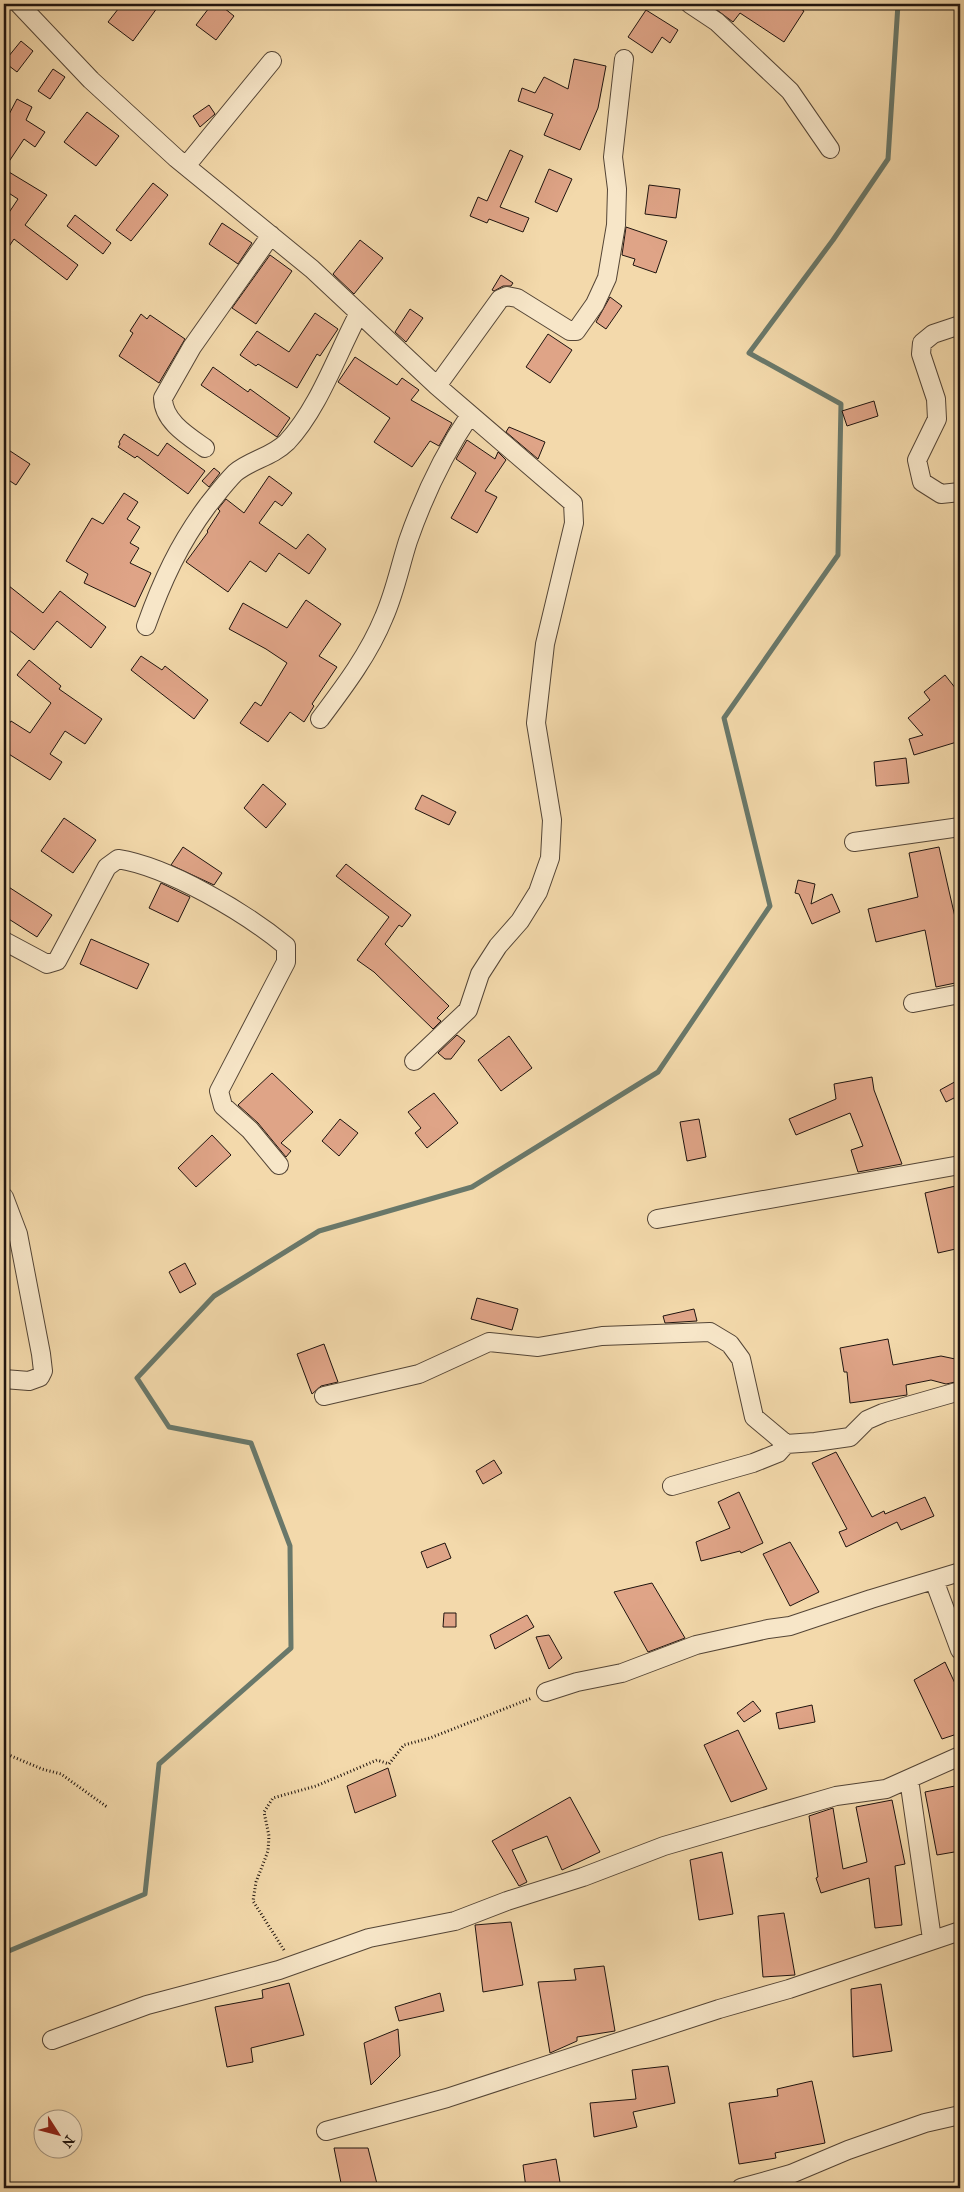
<svg xmlns="http://www.w3.org/2000/svg" width="964" height="2192" viewBox="0 0 964 2192" font-family="'IM FELL French Canon',serif">
  <style>
    .lines { fill: none; stroke-linecap: round; stroke-linejoin: round }
    .stream { stroke: #69786a; stroke-width: 5 }
    .building { fill: #dfa487; stroke: #1f140f }
    .minor-casing { stroke: #544536; stroke-width: 20 }
    .path { stroke: #1f140f; stroke-width: 3; stroke-dasharray: 1 2.5; stroke-linecap: butt }
    .minor { stroke: #f7e6c8; stroke-width: 18 }
  </style>
  <rect width="100%" height="100%" fill="#f3d9ab"/>
  <filter id="stains"><feTurbulence type="fractalNoise" baseFrequency=".004" numOctaves="4"/><feColorMatrix values="0 0 0 0 .2 0 0 0 0 .09 0 0 0 0 .02 0 0 0 .5 -.17"/></filter>
  <radialGradient id="worn" r=".72"><stop offset=".6" stop-color="#630" stop-opacity="0"/><stop offset="1" stop-color="#630" stop-opacity=".3"/></radialGradient>
  <g class="lines">
    <path class="stream" d="M4,1953l141,-59 14,-130 132,-116 -1,-102 -39,-103 -82,-16 -32,-49 77,-82 105,-65 153,-44 186,-115 112,-166 -46,-188 114,-163 3,-151 -92,-51 84,-113 55,-81 10,-155"/>
  </g>
  <path class="building" d="M122,4h38l-27,37 -25,-19z
    M212,4h7l15,12 -18,24 -20,-15z
    M709,4h84l11,7 -20,31 -44,-29 -7,9z
    M646,10l32,20 -8,13 -8,-6 -10,16 -24,-16z
    M21,41l12,10 -16,21 -13,-10z
    M574,59l32,7 -8,42 -18,42 -36,-15 9,-21 -35,-13 4,-13 13,5 9,-16 24,12z
    M53,69l12,8 -15,22 -12,-8z
    M17,99l15,8 -6,13 19,12 -10,15 -11,-8 -20,30 43,26 -22,30 53,40 -11,15 -53,-41 -10,15v-34l14,-21 -14,-9v-66z
    M209,105l6,9 -15,13 -7,-11z
    M87,112l32,24 -23,30 -32,-24z
    M510,150l13,6 -23,51 29,11 -6,14 -34,-13 -2,4 -17,-7 8,-19 9,4z
    M549,169l23,10 -15,33 -22,-10z
    M153,183l15,12 -37,46 -15,-11z
    M649,185l31,4 -4,29 -31,-4z
    M75,215l36,28 -8,11 -36,-28z
    M222,223l30,20 -14,21 -29,-20z
    M626,227l41,14 -11,32 -23,-8 2,-6 -13,-4z
    M360,240l23,18 -29,36 -21,-20z
    M270,255l22,16 -36,53 -24,-16z
    M501,275l12,8 -2,3h-8l-9,5 -2,-1z
    M610,297l12,9 -16,23 -10,-7z
    M410,309l13,9 -17,24 -11,-10z
    M315,313l23,16 -18,27 -3,-2 -20,34 -39,-24 -2,2 -16,-11 17,-24 32,21z
    M141,314l6,5 3,-4 35,24 -26,44 -40,-27 14,-23 -3,-2z
    M548,334l24,16 -22,33 -24,-16z
    M355,357l42,28 5,-7 17,12 -8,10 41,23 -13,23 -9,-5 -18,26 -38,-25 16,-24 -52,-36z
    M213,367l35,25 2,-3 40,29 -13,19 -76,-52z
    M874,401l4,15 -31,10 -5,-15z
    M509,427l36,15 -7,17 -32,-27z
    M124,434l34,22 9,-13 38,28 -17,23 -51,-38 -2,2 -17,-11 2,-3 -1,-2z
    M467,440l28,19 3,-7 8,8 -21,31 12,6 -20,36 -26,-15 25,-45 -20,-14z
    M4,447l26,17 -14,21 -12,-8z
    M214,468l6,5 -11,14 -7,-6z
    M269,476l23,17 -10,13 -7,-5 -16,22 37,26 12,-15 18,15 -17,25 -30,-21 -13,19 -16,-11 -22,31 -42,-30 22,-30 -1,-1 13,-20 -2,-2 8,-10 18,14z
    M124,493l14,9 -11,17 13,8 -10,16 9,5 -9,15 21,10 -16,34 -51,-24 4,-9 -22,-13 26,-43 11,6z
    M4,582l39,31 17,-22 46,36 -15,21 -34,-27 -23,29 -30,-24z
    M306,600l35,24 -22,32 18,11 -25,37 2,2 -10,16 -14,-10 -22,30 -28,-19 15,-21 6,4 26,-43 -21,-14 -37,-20 14,-26 44,25z
    M141,656l21,14 3,-4 43,34 -14,19 -63,-49z
    M29,660l32,26 -2,3 43,30 -17,25 -20,-13 -15,23 12,8 -12,18 -46,-29v-19l7,-11 19,12 21,-30 -34,-28z
    M945,675l15,19v47l-46,14 -5,-16 14,-4 -15,-17 22,-18 -6,-8z
    M906,758l3,25 -33,3 -2,-24z
    M263,784l23,20 -20,24 -22,-20z
    M422,795l34,17 -7,13 -34,-16z
    M64,818l32,22 -23,33 -32,-22z
    M183,847l39,26 -8,12 -43,-20z
    M939,847l21,92v43l-24,5 -11,-57 -49,12 -8,-33 50,-12 -9,-44z
    M346,864l65,51 -9,12 -3,-2 -14,19 64,62 -12,12 4,3 -8,8 -59,-57 -17,-12 32,-43 -53,-41z
    M798,880l17,4 -4,20 21,-10 8,18 -28,12 -13,-30 -4,-1z
    M161,883l29,14 -12,25 -29,-14z
    M4,884l48,31 -15,22 -33,-21z
    M91,939l58,25 -12,25 -57,-25z
    M457,1035l8,6 -14,18h-6l-7,-6z
    M509,1036l23,32 -31,23 -23,-31z
    M272,1073l41,39 -32,31 10,8 -5,6 -28,-34 -20,-18z
    M872,1077l2,13 28,74 -44,8 -7,-22 12,-4 -13,-33 -54,22 -7,-16 47,-20 -2,-15z
    M960,1079v16l-14,7 -6,-12z
    M434,1093l24,30 -31,25 -12,-15 6,-5 -13,-16z
    M340,1119l18,14 -19,23 -17,-15z
    M699,1119l7,38 -19,4 -7,-39z
    M212,1135l19,20 -35,32 -18,-19z
    M960,1185v63l-22,5 -13,-60z
    M185,1263l11,21 -16,9 -11,-21z
    M477,1298l41,11 -6,21 -41,-11z
    M694,1309l3,12 -32,2 -2,-7z
    M888,1339l5,26 48,-9 19,4v21l-14,3 -15,-4 -25,5 1,10 -57,8 -3,-31h-3l-4,-24z
    M324,1344l14,38 -17,4 -9,8 -15,-40z
    M836,1452l36,65 12,-6 1,3 40,-17 9,19 -33,14 -4,-8 -51,25 -7,-15 8,-3 -35,-66z
    M494,1460l8,13 -19,11 -7,-13z
    M739,1492l24,51 -22,10 -1,-2 -39,10 -5,-19 34,-14 -12,-26z
    M790,1542l29,50 -29,14 -27,-52z
    M445,1543l6,15 -24,10 -6,-16z
    M652,1583l33,55 -37,14 -34,-60z
    M444,1613h12v14h-13z
    M527,1615l7,12 -39,22 -5,-14z
    M549,1635l13,23 -13,11 -13,-32z
    M945,1662l15,32v39l-18,6 -28,-59z
    M753,1701l8,10 -17,11 -7,-9z
    M812,1705l3,17 -36,7 -3,-16z
    M738,1730l29,59 -36,13 -27,-57z
    M388,1768l8,28 -41,17 -8,-27z
    M960,1785v66l-23,4 -12,-63z
    M570,1797l30,55 -38,18 -15,-34 -35,14 15,32 -8,4 -27,-45z
    M892,1800l13,64 -10,2 7,59 -27,3 -6,-50 -48,15 -5,-15 2,-1 -9,-61 24,-8 10,61 24,-7 -11,-55z
    M722,1852l11,62 -34,6 -9,-60z
    M784,1913l11,62 -32,2 -5,-61z
    M511,1922l12,63 -40,7 -8,-67z
    M604,1966l11,65 -38,6v4l-27,12 -12,-71 38,-2 -2,-11z
    M289,1983l15,52 -53,13 2,14 -26,5 -12,-60 48,-9 -1,-8z
    M881,1984l11,67 -39,6 -2,-68z
    M440,1993l4,18 -45,10 -4,-14z
    M398,2029l2,27 -29,29 -7,-42z
    M668,2066l7,37 -42,9 4,15 -43,10 -4,-34 46,-4 -4,-29z
    M812,2081l13,62 -50,10 1,5 -37,6 -10,-61 49,-7 -1,-7z
    M334,2148h34l10,40h-36z
    M556,2159l5,29h-35l-3,-23z"/>
  <g class="lines">
    <g class="minor-casing">
      <path id="minor" d="M19,4l72,76 85,78 136,111 125,117 136,117 1,20 -29,121 -9,79 16,97 -2,38 -12,34 -18,29 -22,25 -18,28 -12,36 -54,51
        M690,4l27,18 73,69 40,58
        M186,166l86,-105
        M960,325l-27,9 -11,9 -1,11 15,45 1,20 -20,41 5,22 19,12 19,-2
        M437,386l63,-87 7,-3 10,2 53,33h6l19,-27 12,-26 9,-53 1,-36 -4,-32 11,-98
        M205,448c-17,-12 -42,-27 -42,-50l29,-51 79,-112
        M146,626c16,-45 33,-82 62,-121 9,-11 17,-22 27,-32 15,-13 37,-16 52,-31 32,-34 50,-88 72,-129
        M320,719c24,-32 49,-65 64,-102 11,-25 16,-51 24,-76 15,-43 37,-89 62,-126
        M854,842l106,-15
        M4,941l43,23 10,-3 50,-94 11,-8c51,8 128,54 168,87v16l-67,129 4,15 27,24 29,35
        M913,1003l47,-9
        M4,1197l14,37 23,120 2,17 -3,6 -11,4 -25,-2
        M657,1219l303,-54
        M324,1396l95,-22 70,-32 49,5 64,-11 108,-4 20,12 11,15 13,58 32,27 29,-2 35,-5 17,-17 16,-7 77,-22
        M672,1486l81,-23 25,-10 8,-9
        M934,1580l26,70
        M546,1692l31,-10 45,-9 74,-28 72,-16 22,-3 81,-27 89,-27
        M909,1779l23,160
        M52,2040l95,-35 132,-35 90,-32 86,-17 52,-20 76,-24 81,-31 172,-50 50,-7 74,-33
        M326,2131l121,-33 272,-89 70,-20 171,-58
        M741,2188l50,-14 57,-24 77,-27 35,-8"/>
    </g>
    <path class="path" d="M4,1753l38,16 19,5 46,33
      M284,1950l-31,-49 3,-19 12,-31 1,-15 -5,-24 9,-14 43,-12 61,-26 12,4 15,-19 26,-7 102,-40"/>
    <use href="#minor" class="minor"/>
  </g>
  <rect width="964" height="2192" fill="none" stroke="#f3d9ab" stroke-width="20"/>
  <rect x="5" y="5" width="954" height="2182" fill="none" stroke="#1f140f" stroke-width="2.5"/>
  <rect x="10" y="10" width="944" height="2172" fill="none" stroke="#1f140f"/>
  <g transform="translate(58 2134) rotate(126)"><circle r="24" fill="#f7e6c8" stroke="#a1927e"/>
  <path d="M0-4L9 19L0 12L-9 19Z" fill="#8f2418"/>
  <text y="-8" font-size="14" font-weight="bold" text-anchor="middle" fill="#1f140f">N</text>
  </g>
  <rect width="100%" height="100%" filter="url(#stains)"/>
  <rect width="100%" height="100%" fill="url(#worn)"/>
</svg>
